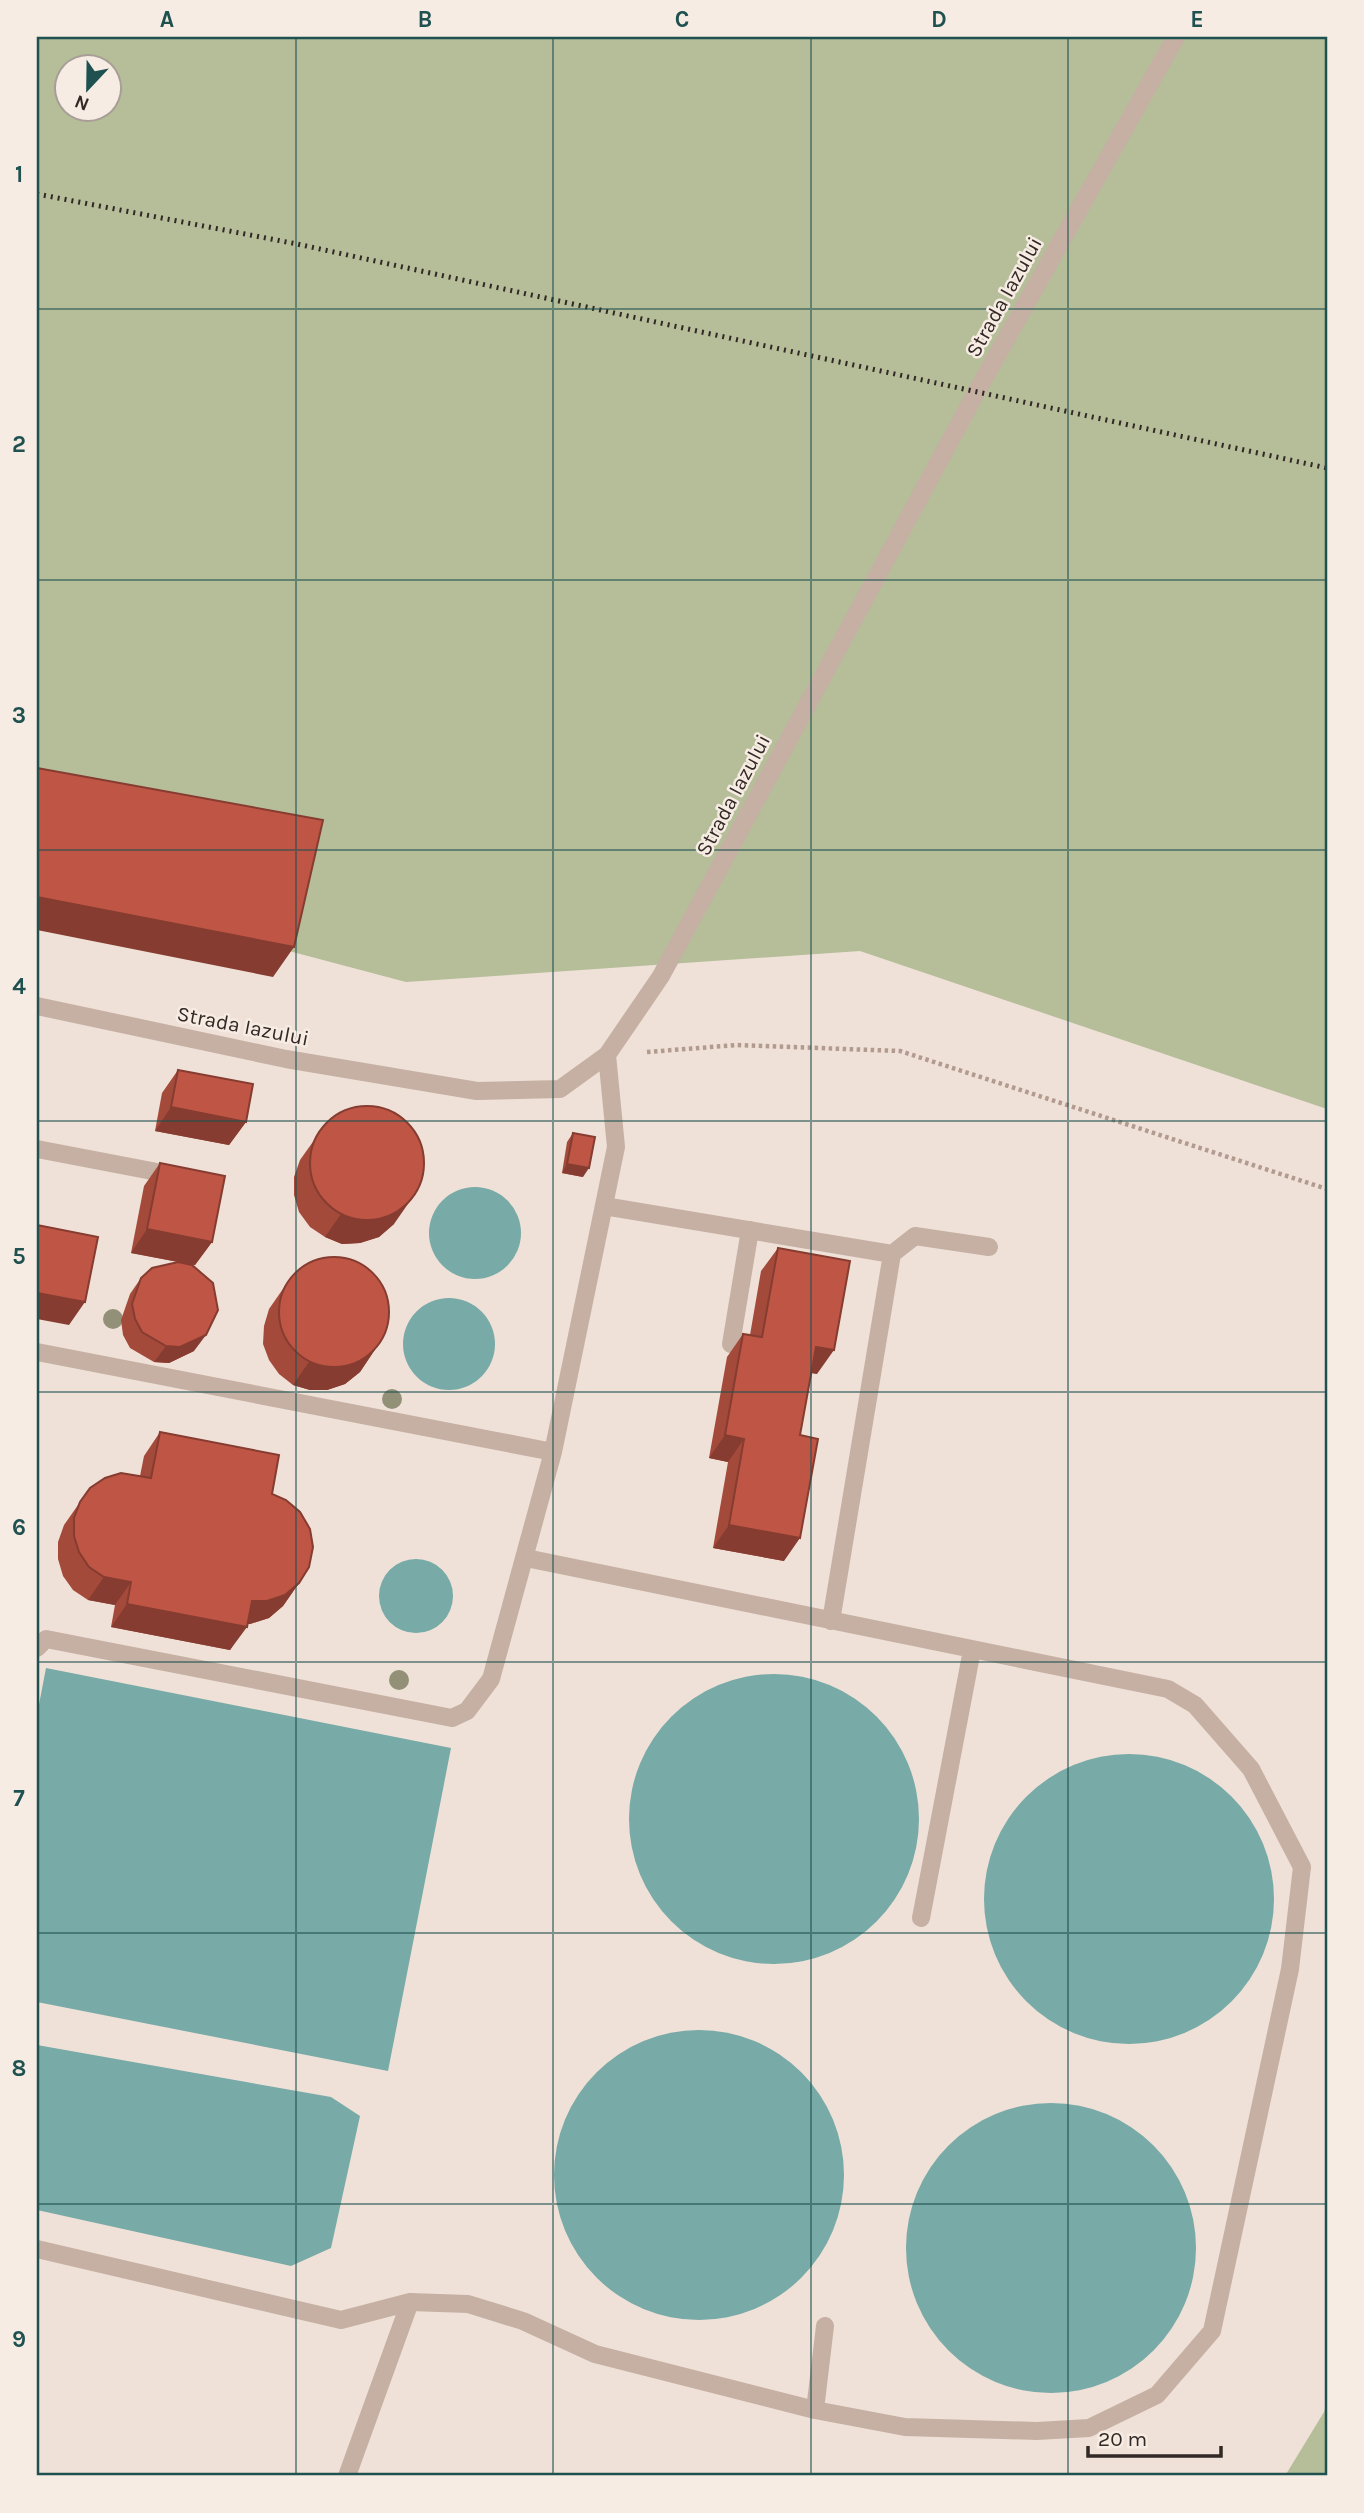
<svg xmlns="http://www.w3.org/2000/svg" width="1364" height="2513" viewBox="0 0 1364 2513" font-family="Karla,sans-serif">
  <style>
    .grass { fill: #b5bd99; fill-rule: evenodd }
    .water { fill: #78aaa7 }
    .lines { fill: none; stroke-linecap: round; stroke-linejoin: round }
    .path { stroke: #b29a8f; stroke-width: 4.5; stroke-dasharray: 3.5 3.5; stroke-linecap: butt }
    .lane { stroke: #c6b0a4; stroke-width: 18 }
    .rail { stroke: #322825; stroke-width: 5; stroke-dasharray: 2 5; stroke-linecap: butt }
    .tree { fill: #929178 }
    .wall { fill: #a44a3b }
    .shaded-wall { fill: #863c30 }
    .building { fill: #bf5645; stroke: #863c30; stroke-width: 2 }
    .grid { fill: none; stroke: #1e514f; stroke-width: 2; stroke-opacity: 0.55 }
    .labels { text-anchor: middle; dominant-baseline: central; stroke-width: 5; stroke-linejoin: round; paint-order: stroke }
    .street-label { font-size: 21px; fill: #322825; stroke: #f7ece3 }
    .neatline { fill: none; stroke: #1e514f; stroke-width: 2.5 }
    .grid-label { font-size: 23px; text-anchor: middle; font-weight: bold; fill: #1e514f }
  </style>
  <rect width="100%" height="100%" fill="#efe1d7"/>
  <path class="grass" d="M37,37h1290v1072l-467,-158 -454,31 -369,-98zM66,66h42v42h-42z
    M1327,2401v75h-42l39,-64z"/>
  <path class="water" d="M429 1233a46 46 0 1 1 92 0a46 46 0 1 1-92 0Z
    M403 1344a46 46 0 1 1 92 0a46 46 0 1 1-92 0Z
    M379 1596a37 37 0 1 1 74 0a37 37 0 1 1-74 0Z
    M46,1668l405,80 -63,323 -351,-69v-287z
    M629 1819a145 145 0 1 1 290 0a145 145 0 1 1-290 0Z
    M984 1899a145 145 0 1 1 290 0a145 145 0 1 1-290 0Z
    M554 2175a145 145 0 1 1 290 0a145 145 0 1 1-290 0Z
    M37,2045l294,52 29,19 -29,132 -40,18 -254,-56z
    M906 2248a145 145 0 1 1 290 0a145 145 0 1 1-290 0Z"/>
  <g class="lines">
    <path class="path" d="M647,1052l90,-7 163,6 427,138"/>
    <path class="lane" d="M37,1006l249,53 191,32 83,-2 47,-34 54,-79 316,-585 199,-354
      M37,1149l141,27
      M604,1206l288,48 -61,367
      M892,1254l23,-18 74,11
      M731,1344l19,-114
      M37,1352l516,100
      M37,1648l9,-9 406,79 15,-7 24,-32 62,-227 63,-305 -9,-92
      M921,1918l51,-268
      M37,2249l304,71 69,-18 58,2 55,17 72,33 220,56 90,17 132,4 52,-3 68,-33 55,-64 78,-362 12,-102 -51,-98 -56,-64 -27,-16 -642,-131
      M815,2410l10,-84
      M347,2476l63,-174"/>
    <path class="rail" d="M37,194l260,50 1030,224"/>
  </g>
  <g class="tree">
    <circle cx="113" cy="1319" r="10"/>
    <circle cx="392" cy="1399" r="10"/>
    <circle cx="399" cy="1680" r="10"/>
  </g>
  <path class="wall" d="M178,1070l68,52 -17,23 -74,-14 7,-38z
    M327,1122l67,102 -15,13 -19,6 -18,1 -17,-7 -15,-10 -11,-15 -5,-17v-18l6,-17z
    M573,1133l10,44 -21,-4 5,-31z
    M160,1163l52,79 -17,23 -8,-1 7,87 -25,12 -15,-1 -24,-14 -7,-13 -2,-15 9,-26 11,-16 37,-16 -47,-9 13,-67z
    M778,1248l39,126 -6,-1 -11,62 -16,126 -71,-13 15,-86 -19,-4 18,-101 16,-23 7,1 11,-64z
    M285,1286l91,62 -16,24 -15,12 -18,6h-17l-17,-5 -14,-11 -10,-14 -6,-16 1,-18 5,-17z
    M160,1432l112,62 27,89 -16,23 -14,12 -19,6h-3l-17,26 -119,-23 4,-22 -27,-5 -15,-10 -10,-14 -5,-17v-17l6,-17 26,-37 50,-12 4,-20z"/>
  <path class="shaded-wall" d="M37,897l257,50 -21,30 -236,-47z
    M171,1107l75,15 -17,23 -74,-14z
    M567,1164l22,4 -6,9 -21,-4z
    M410,1201l-16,23 -15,13 -19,6 -18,1 -17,-7 16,-23z
    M147,1229l65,13 -17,23 -64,-12z
    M37,1293l48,9 -16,23 -32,-6z
    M206,1335l-12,16 -25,12 -15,-1 12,-16z
    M816,1347l18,3 -17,24 -18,-4z
    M376,1348l-16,24 -15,12 -18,6h-17l-17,-5 16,-23z
    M725,1435l19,4 -16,23 -19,-4z
    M729,1525l71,13 -16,23 -71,-13z
    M104,1577l27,5 -16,23 -27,-5z
    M299,1583l-16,23 -14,12 -19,6h-15l17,-23z
    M127,1604l120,23 -17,23 -119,-23z"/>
  <path class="building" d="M37,768l286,52 -29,127 -257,-50z
    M178,1070l75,14 -7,38 -75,-15z
    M310 1163a57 57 0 1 1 114 0a57 57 0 1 1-114 0Z
    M573,1133l22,4 -6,31 -22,-4z
    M160,1163l65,13 -13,66 -65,-13z
    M37,1225l61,12 -13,65 -48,-9z
    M778,1248l72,13 -16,89 -18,-3 -16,88 18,4 -18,99 -71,-13 15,-86 -19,-4 18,-101 19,3z
    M279 1312a55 55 0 1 1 110 0a55 55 0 1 1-110 0Z
    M178,1262l14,3 21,18 5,27 -12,25 -26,12 -14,-1 -24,-14 -7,-13 -3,-15 9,-26 11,-10z
    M160,1432l119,23 -7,39 14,6 14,12 10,17 3,18 -4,20 -10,16 -14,12 -18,6h-15l-5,26 -120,-23 4,-22 -27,-5 -15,-10 -10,-15 -5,-16v-18l6,-16 10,-14 15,-10 16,-5 30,5z"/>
  <path class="grid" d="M296,37v2439M553,37v2439M811,37v2439M1068,37v2439M37,309h1290M37,580h1290M37,850h1290M37,1121h1290M37,1392h1290M37,1662h1290M37,1933h1290M37,2204h1290"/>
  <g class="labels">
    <g class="street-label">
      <text transform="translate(1004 297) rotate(-61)">Strada Iazului</text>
      <text transform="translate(733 795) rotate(-62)">Strada Iazului</text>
      <text transform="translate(243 1026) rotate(11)">Strada Iazului</text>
    </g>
  </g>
  <rect width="1364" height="2513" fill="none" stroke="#f7ece3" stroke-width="77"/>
  <g transform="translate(88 88) rotate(202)"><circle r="33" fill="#f7ece3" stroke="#a89e97" stroke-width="2"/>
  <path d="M0-5L12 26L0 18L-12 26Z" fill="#1e514f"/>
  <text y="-10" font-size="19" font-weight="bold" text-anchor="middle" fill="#322825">N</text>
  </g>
  <path d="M1088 2446v10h133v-10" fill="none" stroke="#322825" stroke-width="3.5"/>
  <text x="1098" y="2446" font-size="21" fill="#322825" stroke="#f7ece3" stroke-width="5" paint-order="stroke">20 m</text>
  <rect x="38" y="38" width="1288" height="2436" class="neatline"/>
  <g class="grid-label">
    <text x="167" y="27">A</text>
    <text x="425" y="27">B</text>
    <text x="682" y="27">C</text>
    <text x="939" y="27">D</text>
    <text x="1197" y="27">E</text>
    <text x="19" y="182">1</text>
    <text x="19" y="452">2</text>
    <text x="19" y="723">3</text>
    <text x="19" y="994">4</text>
    <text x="19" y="1264">5</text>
    <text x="19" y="1535">6</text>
    <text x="19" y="1806">7</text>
    <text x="19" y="2076">8</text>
    <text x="19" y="2347">9</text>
  </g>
</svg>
